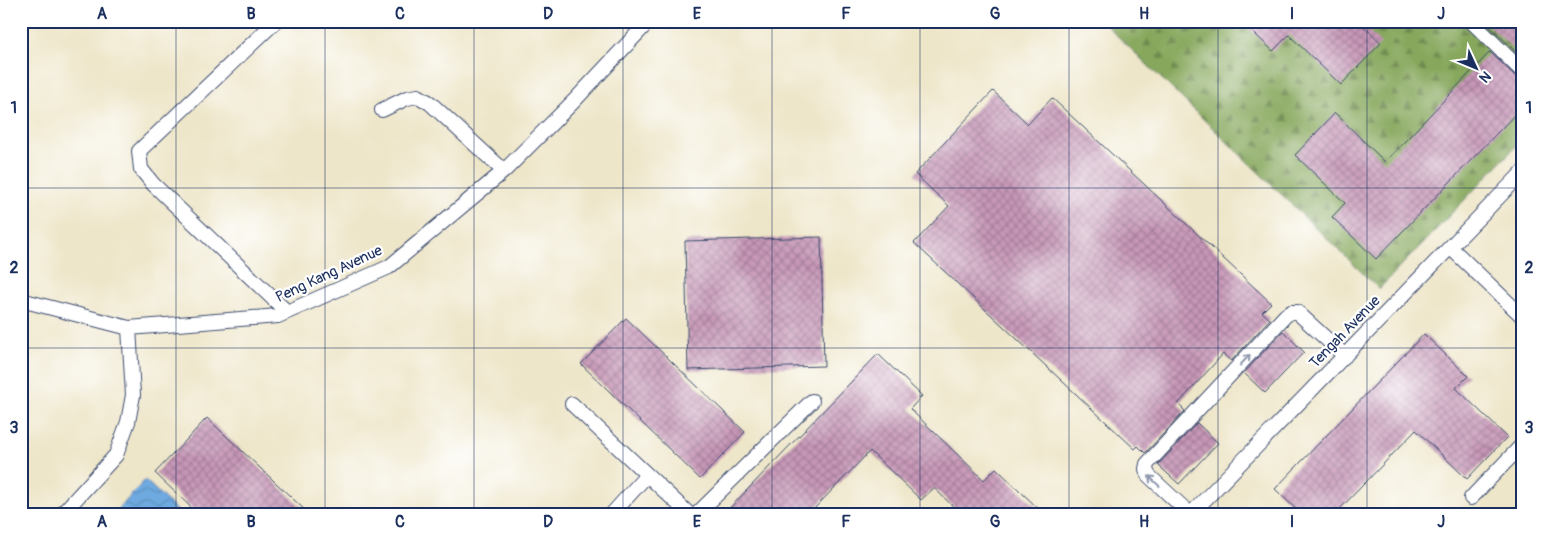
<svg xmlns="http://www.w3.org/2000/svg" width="1543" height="535" viewBox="0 0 1543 535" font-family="Pangolin,sans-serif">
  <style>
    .forest { fill: url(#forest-firs); stroke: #506b5c }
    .water { fill: url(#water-waves); stroke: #446c9f }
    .building { fill: url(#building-cross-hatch) }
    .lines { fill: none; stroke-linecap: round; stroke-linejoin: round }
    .lane-casing { stroke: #3b4a6e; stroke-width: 16 }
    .lane { stroke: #fff; stroke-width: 14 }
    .oneway { stroke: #8d97ae }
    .grid { fill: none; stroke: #1b2f5e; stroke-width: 1; stroke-opacity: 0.55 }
    .labels { text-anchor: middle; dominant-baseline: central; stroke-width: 4.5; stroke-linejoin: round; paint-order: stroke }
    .street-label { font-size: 15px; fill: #1b2f5e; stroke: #fff }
    .neatline { fill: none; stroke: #1b2f5e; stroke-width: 2 }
    .grid-label { font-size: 16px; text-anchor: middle; font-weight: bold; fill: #1b2f5e }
  </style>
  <defs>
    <pattern id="forest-firs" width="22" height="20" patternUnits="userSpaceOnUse" patternTransform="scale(1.25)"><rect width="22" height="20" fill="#86a75b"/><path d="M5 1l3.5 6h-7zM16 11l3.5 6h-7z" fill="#6d884e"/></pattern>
    <pattern id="water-waves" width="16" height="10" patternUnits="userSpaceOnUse" patternTransform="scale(1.25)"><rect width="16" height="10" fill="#6eaae0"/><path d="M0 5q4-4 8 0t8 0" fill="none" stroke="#5a8bb9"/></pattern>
    <pattern id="building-cross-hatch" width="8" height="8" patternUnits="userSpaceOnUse" patternTransform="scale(1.25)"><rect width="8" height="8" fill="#c797b7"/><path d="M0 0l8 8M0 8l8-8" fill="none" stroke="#a17c98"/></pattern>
  </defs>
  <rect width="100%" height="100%" fill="#fff"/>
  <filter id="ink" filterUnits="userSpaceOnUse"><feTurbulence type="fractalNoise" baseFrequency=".02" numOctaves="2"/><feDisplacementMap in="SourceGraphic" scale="10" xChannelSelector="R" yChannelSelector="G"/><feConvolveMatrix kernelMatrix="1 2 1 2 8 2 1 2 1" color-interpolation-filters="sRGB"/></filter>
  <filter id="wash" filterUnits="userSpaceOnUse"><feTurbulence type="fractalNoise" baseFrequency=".0096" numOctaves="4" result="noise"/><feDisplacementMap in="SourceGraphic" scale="20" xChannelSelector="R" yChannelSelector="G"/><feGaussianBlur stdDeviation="1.12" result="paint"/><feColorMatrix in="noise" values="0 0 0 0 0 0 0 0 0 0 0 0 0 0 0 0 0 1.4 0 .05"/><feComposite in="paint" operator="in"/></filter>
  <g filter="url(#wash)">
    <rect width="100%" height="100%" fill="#eee6c9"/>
    <path class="forest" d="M1102,21h420v119l-143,149z"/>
    <path class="water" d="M145,480l36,34h-67z"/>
    <g id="blocks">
      <path class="building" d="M1241,21h117l23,22 -40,42 -52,-50 -16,16z
        M1484,21h38v37l-19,-19z
        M1490,52l26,25 6,3v27l-146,152 -44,-42 13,-14 -50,-48 40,-42 50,49z
        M993,91l35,33 24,-26 219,205 -9,9 8,7 -39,42 -8,-7 -45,50 7,7 -40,42 -7,-7 -3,3 -221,-206 35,-37 -34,-32z
        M821,237l3,129 -136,4 -3,-129z
        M626,318l119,114 -45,47 -119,-115z
        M1283,331l21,21 -39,41 -21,-20z
        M1424,334l44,42 -12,12 51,49 -40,42 -51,-49 -81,84h-34l-26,-25z
        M878,354l44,42 -12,13 74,71 12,-12 48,46h-83l-27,-26 -13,12 -51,-49 -61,63h-85z
        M207,418l102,96h-111l-43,-41z
        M1197,423l21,20 -39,41 -21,-19z"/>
    </g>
  </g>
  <g filter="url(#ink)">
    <use href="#blocks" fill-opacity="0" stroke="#3b4a6e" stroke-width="1"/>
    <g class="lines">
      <g class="lane-casing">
        <path id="lane" d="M276,21l-137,130 2,18 12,15 134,128
          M1471,21l51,50
          M382,110l25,-12 11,-2 12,7 74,68
          M1450,247l72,69
          M21,300l108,28 149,-12 9,-4 102,-45 115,-96 70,-70 75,-80
          M572,404l117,110
          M1471,498l51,-53
          M62,514l54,-59 12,-33 5,-27 -4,-67
          M612,514l35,-39
          M697,514l115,-113
          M1190,514l-42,-39 -2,-6 1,-5 139,-149 5,-3h6l48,44
          M1191,514l331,-341"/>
      </g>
      <use href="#lane" class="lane"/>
    </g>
    <defs><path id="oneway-shaft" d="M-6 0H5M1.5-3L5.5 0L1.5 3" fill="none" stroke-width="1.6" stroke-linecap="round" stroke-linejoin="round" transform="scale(1.25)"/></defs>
    <g class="oneway">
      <use href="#oneway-shaft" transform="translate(1245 360) rotate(-47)"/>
      <use href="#oneway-shaft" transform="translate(1154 481) rotate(-137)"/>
    </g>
  </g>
  <path class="grid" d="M176,21v493M325,21v493M474,21v493M623,21v493M772,21v493M920,21v493M1069,21v493M1218,21v493M1367,21v493M21,188h1501M21,348h1501"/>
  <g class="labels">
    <g class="street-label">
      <text transform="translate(329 274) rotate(-25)">Peng Kang Avenue</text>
      <text transform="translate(1345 332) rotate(-46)">Tengah Avenue</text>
    </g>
  </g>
  <rect width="1543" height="535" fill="none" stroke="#fff" stroke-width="55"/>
  <g transform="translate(1476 68) rotate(134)" stroke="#ffffff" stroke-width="4" paint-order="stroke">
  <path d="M0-4L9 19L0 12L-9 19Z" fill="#1b2f5e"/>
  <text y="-8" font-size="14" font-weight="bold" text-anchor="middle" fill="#1b2f5e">N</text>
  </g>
  <rect x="28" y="28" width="1488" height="480" class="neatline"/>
  <g class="grid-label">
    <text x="102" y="19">A</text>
    <text x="251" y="19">B</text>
    <text x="400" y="19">C</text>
    <text x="548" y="19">D</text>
    <text x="697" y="19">E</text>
    <text x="846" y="19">F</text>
    <text x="995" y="19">G</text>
    <text x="1144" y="19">H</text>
    <text x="1292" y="19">I</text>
    <text x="1441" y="19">J</text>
    <text x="14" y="113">1</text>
    <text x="1529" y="113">1</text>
    <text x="14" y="273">2</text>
    <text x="1529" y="273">2</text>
    <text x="14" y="433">3</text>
    <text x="1529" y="433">3</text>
    <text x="102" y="527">A</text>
    <text x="251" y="527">B</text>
    <text x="400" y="527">C</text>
    <text x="548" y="527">D</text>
    <text x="697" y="527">E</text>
    <text x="846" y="527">F</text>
    <text x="995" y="527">G</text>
    <text x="1144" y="527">H</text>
    <text x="1292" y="527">I</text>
    <text x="1441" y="527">J</text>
  </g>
</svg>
